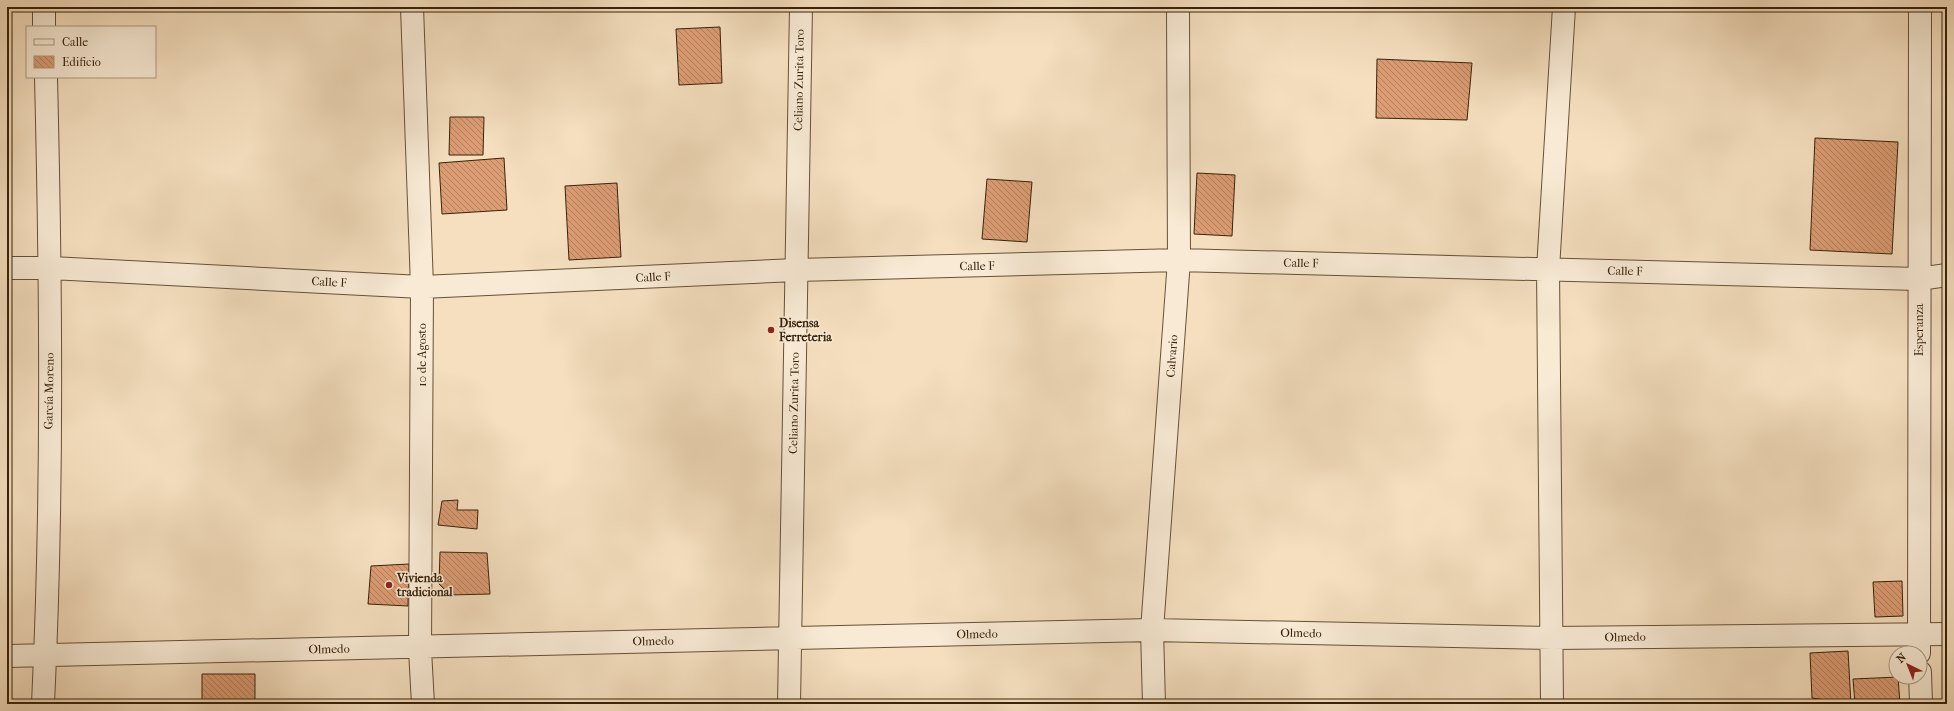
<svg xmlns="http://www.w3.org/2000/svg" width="1954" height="711" viewBox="0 0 1954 711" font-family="'IM FELL French Canon',serif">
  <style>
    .building { fill: url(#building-back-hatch); stroke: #37220a }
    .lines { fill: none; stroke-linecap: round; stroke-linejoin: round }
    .minor-casing { stroke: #665137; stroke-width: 24 }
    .minor { stroke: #f8ead5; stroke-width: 22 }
    .poi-dot { fill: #8f2418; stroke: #f8ead5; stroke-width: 1.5 }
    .labels { text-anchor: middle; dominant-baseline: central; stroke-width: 3; stroke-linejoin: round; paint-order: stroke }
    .street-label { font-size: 12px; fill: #37220a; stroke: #f8ead5 }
    .poi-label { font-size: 12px; font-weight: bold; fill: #37220a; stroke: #f8ead5; text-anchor: start }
  </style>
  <defs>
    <pattern id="building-back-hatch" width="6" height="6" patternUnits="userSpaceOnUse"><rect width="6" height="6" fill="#dc9c74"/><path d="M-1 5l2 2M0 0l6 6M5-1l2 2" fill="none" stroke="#b37f5d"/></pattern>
  </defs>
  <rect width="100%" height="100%" fill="#f5dfbf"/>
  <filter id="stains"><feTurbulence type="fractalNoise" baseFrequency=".005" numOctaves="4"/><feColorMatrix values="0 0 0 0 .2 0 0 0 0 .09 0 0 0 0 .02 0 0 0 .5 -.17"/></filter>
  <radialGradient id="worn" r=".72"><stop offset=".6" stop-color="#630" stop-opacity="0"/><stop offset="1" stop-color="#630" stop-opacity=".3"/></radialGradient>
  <path class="building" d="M720,27l2,56 -43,2 -3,-56z
    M1377,59l95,4 -5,57 -91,-2z
    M450,117h34l-1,38h-34z
    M1815,138l83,4 -6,112 -82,-4z
    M504,158l3,52 -65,4 -3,-51z
    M1197,173l38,2 -3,61 -38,-2z
    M987,179l45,3 -5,60 -45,-3z
    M617,183l4,74 -52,3 -4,-74z
    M458,500l-1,10h21l-1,19 -39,-4 4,-24z
    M440,552l47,1 3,41 -40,1 -11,-11z
    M409,564l-1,42 -40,-2 3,-38z
    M1902,581l1,35 -28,1 -2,-35z
    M1848,651l3,53 -39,-6 -2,-45z
    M202,674h53v30h-53z
    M1898,677l2,27h-45l-2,-25z"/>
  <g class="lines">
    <g class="minor-casing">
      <path id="minor" d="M44,7v20
        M412,7l10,280 -2,363 3,54
        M7,268h44l371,19 374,-17 383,-10 740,19 28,-4
        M1919,653l1,-646
        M7,656l1145,-26 400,8 395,-4
        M1920,672l1,32
        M43,704c10,-209 8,-418 3,-627
        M789,704l12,-697
        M1154,704l-2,-74 27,-370 -1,-253
        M1552,704l-4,-435 16,-262"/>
    </g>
    <use href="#minor" class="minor"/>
  </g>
  <g class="poi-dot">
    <circle cx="771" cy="330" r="4"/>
    <circle cx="389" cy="585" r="4"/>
  </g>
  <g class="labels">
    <g class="street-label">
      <text transform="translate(799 80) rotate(-89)">Celiano Zurita Toro</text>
      <text transform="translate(1301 263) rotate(1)">Calle F</text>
      <text transform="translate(977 266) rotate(-1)">Calle F</text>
      <text transform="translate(1625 271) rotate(1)">Calle F</text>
      <text transform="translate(653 277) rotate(-3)">Calle F</text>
      <text transform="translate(329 282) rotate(3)">Calle F</text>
      <text transform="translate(1919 330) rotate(-90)">Esperanza</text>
      <text transform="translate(422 355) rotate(-90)">10 de Agosto</text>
      <text transform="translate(1172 356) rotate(-86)">Calvario</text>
      <text transform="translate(49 391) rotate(-89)">García Moreno</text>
      <text transform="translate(794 403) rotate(-89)">Celiano Zurita Toro</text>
      <text transform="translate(1301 633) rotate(1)">Olmedo</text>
      <text transform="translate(977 634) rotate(-1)">Olmedo</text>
      <text transform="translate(1625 637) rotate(-1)">Olmedo</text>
      <text transform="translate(653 641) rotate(-1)">Olmedo</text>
      <text transform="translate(329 649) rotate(-1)">Olmedo</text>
    </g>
    <g class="poi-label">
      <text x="779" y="323">Disensa<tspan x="779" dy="14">Ferreteria</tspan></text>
      <text x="397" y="578">Vivienda<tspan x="397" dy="14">tradicional</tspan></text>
    </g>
  </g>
  <rect width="1954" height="711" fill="none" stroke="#f5dfbf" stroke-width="24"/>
  <rect x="8" y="8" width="1938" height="695" fill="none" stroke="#37220a" stroke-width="2"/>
  <rect x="12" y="12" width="1930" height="687" fill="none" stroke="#37220a"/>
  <rect x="26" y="26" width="130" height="52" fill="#f8ead5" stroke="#ab9a84"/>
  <rect x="34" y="39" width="20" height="6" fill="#f8ead5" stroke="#ab9a84"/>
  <text x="62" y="46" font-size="12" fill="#37220a">Calle</text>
  <rect x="34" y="56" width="20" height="12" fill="url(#building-back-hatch)" stroke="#ab9a84"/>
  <text x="62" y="66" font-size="12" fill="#37220a">Edificio</text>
  <g transform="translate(1908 665) rotate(317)"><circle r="19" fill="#f8ead5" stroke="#ab9a84"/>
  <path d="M0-3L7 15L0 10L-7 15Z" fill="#8f2418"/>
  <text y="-6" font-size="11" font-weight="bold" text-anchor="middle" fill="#37220a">N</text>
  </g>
  <rect width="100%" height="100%" filter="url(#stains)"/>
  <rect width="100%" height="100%" fill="url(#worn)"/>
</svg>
